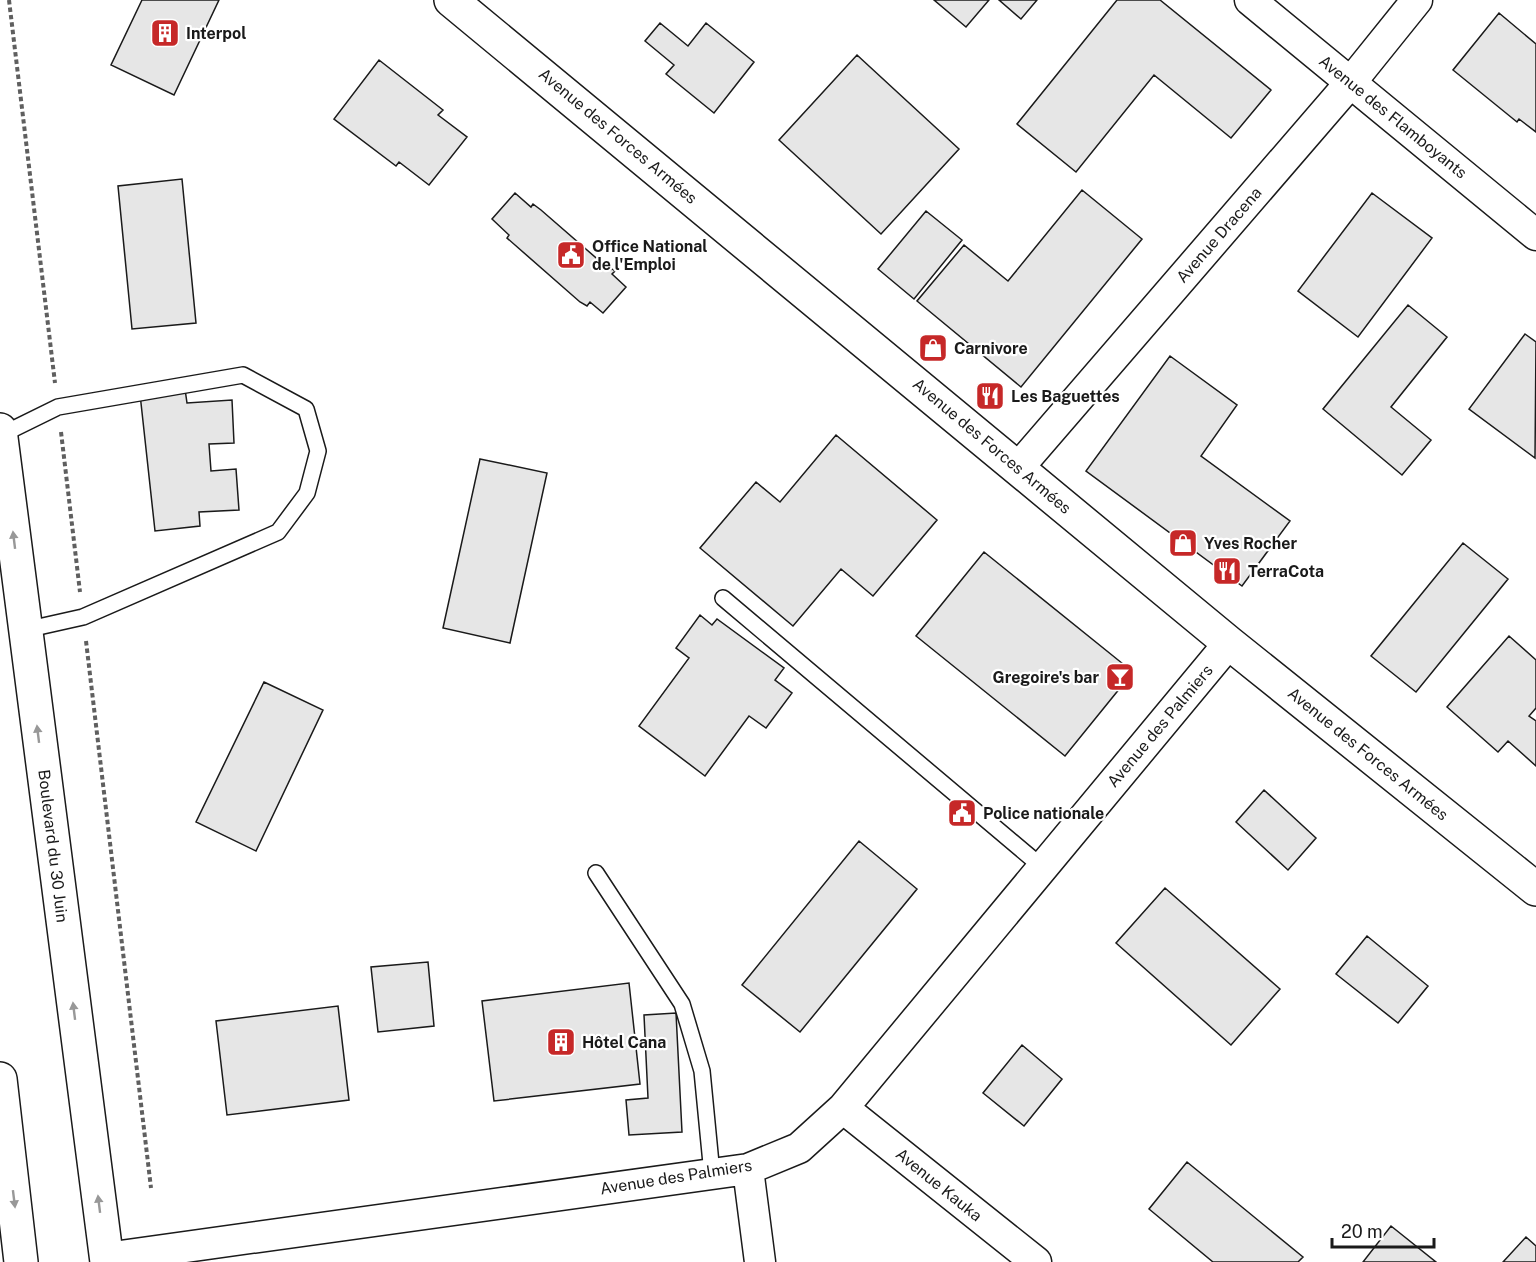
<svg xmlns="http://www.w3.org/2000/svg" width="1536" height="1262" viewBox="0 0 1536 1262" font-family="'Public Sans',sans-serif">
  <style>
    .building { fill: #e6e6e6; stroke: #1a1a1a; stroke-width: 1.5 }
    .lines { fill: none; stroke-linecap: round; stroke-linejoin: round }
    .lane-casing { stroke: #1a1a1a; stroke-width: 18 }
    .street-casing { stroke: #1a1a1a; stroke-width: 33 }
    .secondary-casing { stroke: #1a1a1a; stroke-width: 36 }
    .primary-casing { stroke: #1a1a1a; stroke-width: 36 }
    .path { stroke: #5f5f5f; stroke-width: 4; stroke-dasharray: 4.5 3; stroke-linecap: butt }
    .lane { stroke: #fff; stroke-width: 15 }
    .street { stroke: #fff; stroke-width: 30 }
    .secondary { stroke: #fff; stroke-width: 33 }
    .primary { stroke: #fff; stroke-width: 33 }
    .oneway { fill: #989898 }
    .labels { text-anchor: middle; dominant-baseline: central; stroke-width: 4.5; stroke-linejoin: round; paint-order: stroke }
    .poi-label { font-size: 16px; font-weight: bold; fill: #1a1a1a; stroke: #fff; text-anchor: start }
    .street-label { font-size: 16px; fill: #1a1a1a; stroke: #fff }
  </style>
  <rect width="100%" height="100%" fill="#fff"/>
  <path class="building" d="M142,0h77l-45,95 -63,-30z
    M934,0h55l-23,27z
    M999,0h38l-16,19z
    M1117,0h43l111,90 -40,48 -77,-63 -78,97 -59,-48z
    M1499,13l37,31v88l-17,-13 -2,3 -64,-52z
    M660,23l28,23 18,-23 48,39 -40,51 -48,-39 8,-9 -29,-24z
    M857,55l102,94 -78,85 -102,-94z
    M379,60l64,50 -5,5 29,22 -38,48 -30,-23 -3,4 -62,-47z
    M182,179l14,144 -64,6 -14,-143z
    M1082,190l60,49 -121,148 -104,-86 47,-56 44,36z
    M515,193l16,14 2,-3 8,6 69,60 2,-1 3,2 -3,3 14,13 -23,26 -13,-11 -3,4 -7,-4 -73,-64 2,-3 -17,-16z
    M1372,193l60,45 -74,99 -60,-46z
    M926,211l36,29 -48,59 -36,-30z
    M1408,305l39,32 -56,70 40,33 -29,35 -79,-66z
    M1525,334l11,8 -1,116 -66,-49z
    M1170,356l67,49 -36,51 89,65 -48,65 -156,-115z
    M185,389l2,14 45,-3 2,43 -25,1 2,27 25,-2 3,41 -40,2 1,14 -45,5 -15,-137z
    M836,435l101,85 -64,76 -32,-27 -48,57 -93,-78 56,-66 24,20z
    M480,459l67,14 -37,170 -67,-15z
    M1463,543l45,36 -92,113 -45,-36z
    M984,552l149,120 -68,84 -149,-120z
    M700,615l12,10 5,-6 67,49 -9,12 17,13 -26,35 -17,-12 -44,60 -66,-50 50,-68 -13,-10z
    M1509,636l27,24v48l-7,8 7,5v45l-28,-25 -10,11 -51,-45z
    M264,682l59,28 -67,141 -60,-29z
    M1264,790l52,48 -28,32 -52,-48z
    M859,841l58,48 -117,143 -58,-47z
    M1165,888l115,101 -49,56 -115,-102z
    M1367,936l61,50 -30,37 -62,-49z
    M428,962l6,64 -56,6 -7,-65z
    M629,983l11,101 -146,17 -12,-100z
    M338,1006l11,94 -122,15 -11,-94z
    M676,1013l6,119 -53,3 -3,-35 22,-2 -4,-83z
    M1022,1045l40,34 -38,47 -41,-33z
    M1187,1162l116,95 -5,5h-85l-64,-53z
    M1391,1226l45,36h-73z
    M1526,1237l10,9v16h-33z"/>
  <g class="lines">
    <g class="lane-casing">
      <path id="lane" d="M1,435l57,-28 185,-32 63,34 12,42 -11,42 -29,39 -195,85 -58,13
        M723,598l319,269
        M596,873l86,131 20,67 10,103"/>
    </g>
    <g class="street-casing">
      <path id="street" d="M1250,0l286,235
        M1018,468l333,-386 66,-82
        M843,1108l193,154
        M748,1169l12,93
        M106,1258l642,-89 51,-21 44,-40 386,-465"/>
    </g>
    <g class="secondary-casing">
      <path id="secondary" d="M451,0l778,643 307,246"/>
    </g>
    <g class="primary-casing">
      <path id="primary" d="M0,430l107,832
        M0,1079l21,183"/>
    </g>
    <path class="path" d="M9,0l46,383
      M61,432l19,160
      M86,641l65,547"/>
    <use href="#lane" class="lane"/>
    <use href="#street" class="street"/>
    <use href="#secondary" class="secondary"/>
    <use href="#primary" class="primary"/>
  </g>
  <defs><path id="oneway-solid" d="M-6-.8H1V-3.2L6.5 0L1 3.2V.8H-6Z" transform="scale(1.5)"/></defs>
  <g class="oneway">
    <use href="#oneway-solid" transform="translate(14 540) rotate(-97)"/>
    <use href="#oneway-solid" transform="translate(38 734) rotate(-97)"/>
    <use href="#oneway-solid" transform="translate(74 1011) rotate(-97)"/>
    <use href="#oneway-solid" transform="translate(14 1199) rotate(83)"/>
    <use href="#oneway-solid" transform="translate(99 1204) rotate(-97)"/>
  </g>
  <defs>
    <g id="building-square" transform="scale(1.5)"><rect x="-9" y="-9" width="18" height="18" rx="4" fill="#c62828" stroke="#fff"/><path d="M-4-6H4V6H1V3H-1V6H-4ZM-2.5-4.3h1.7v1.8h-1.7ZM.8-4.3h1.7v1.8H.8ZM-2.5-1h1.7V.8h-1.7ZM.8-1h1.7V.8H.8Z" fill="#fff"/></g>
    <g id="civic-square" transform="scale(1.5)"><rect x="-9" y="-9" width="18" height="18" rx="4" fill="#c62828" stroke="#fff"/><path d="M-.6-6.5H3V-4.5H.6V-3L4-1V1h2V6H-6V1h2V-1L-.6-3ZM-1.2 2.5V6h2.4V2.5Z" fill="#fff"/></g>
    <g id="shop-square" transform="scale(1.5)"><rect x="-9" y="-9" width="18" height="18" rx="4" fill="#c62828" stroke="#fff"/><path d="M-5-2.5h2.3a2.7 3.5 0 0 1 5.4 0H5L5.5 6h-11ZM-1.5-2.5h3a1.5 2.3 0 0 0-3 0Z" fill="#fff"/></g>
    <g id="restaurant-square" transform="scale(1.5)"><rect x="-9" y="-9" width="18" height="18" rx="4" fill="#c62828" stroke="#fff"/><path d="M-5-6h1v4h1v-4h1v4h1v-4h1v5L-1.5 .5V6h-2V.5L-5-1ZM5-6V6H3V1.5H1.5Q1.5-4 5-6Z" fill="#fff"/></g>
    <g id="bar-square" transform="scale(1.5)"><rect x="-9" y="-9" width="18" height="18" rx="4" fill="#c62828" stroke="#fff"/><path d="M-6-5H6L.8 .8V4.5H3.5V6h-7V4.5H-.8V.8Z" fill="#fff"/></g>
  </defs>
  <g fill-rule="evenodd">
    <use href="#building-square" x="165" y="33"/>
    <use href="#civic-square" x="571" y="255"/>
    <use href="#shop-square" x="933" y="348"/>
    <use href="#restaurant-square" x="990" y="396"/>
    <use href="#shop-square" x="1183" y="543"/>
    <use href="#restaurant-square" x="1227" y="571"/>
    <use href="#bar-square" x="1120" y="677"/>
    <use href="#civic-square" x="962" y="813"/>
    <use href="#building-square" x="561" y="1042"/>
  </g>
  <g class="labels">
    <g class="poi-label">
      <text x="186" y="33">Interpol</text>
      <text x="592" y="246">Office National<tspan x="592" dy="18">de l'Emploi</tspan></text>
      <text x="954" y="348">Carnivore</text>
      <text x="1011" y="396">Les Baguettes</text>
      <text x="1204" y="543">Yves Rocher</text>
      <text x="1248" y="571">TerraCota</text>
      <text x="1099" y="677" text-anchor="end">Gregoire's bar</text>
      <text x="983" y="813">Police nationale</text>
      <text x="582" y="1042">Hôtel Cana</text>
    </g>
    <g class="street-label">
      <text transform="translate(1393 117) rotate(39)">Avenue des Flamboyants</text>
      <text transform="translate(618 136) rotate(40)">Avenue des Forces Armées</text>
      <text transform="translate(1219 235) rotate(-49)">Avenue Dracena</text>
      <text transform="translate(992 446) rotate(40)">Avenue des Forces Armées</text>
      <text transform="translate(1160 726) rotate(-50)">Avenue des Palmiers</text>
      <text transform="translate(1368 754) rotate(39)">Avenue des Forces Armées</text>
      <text transform="translate(53 846) rotate(83)">Boulevard du 30 Juin</text>
      <text transform="translate(676 1177) rotate(-9)">Avenue des Palmiers</text>
      <text transform="translate(939 1185) rotate(39)">Avenue Kauka</text>
    </g>
  </g>
  <path d="M1332 1238v9h102v-9" fill="none" stroke="#1a1a1a" stroke-width="3"/>
  <text x="1341" y="1238" font-size="18" fill="#1a1a1a" stroke="#ffffff" stroke-width="4.5" paint-order="stroke">20 m</text>
</svg>
